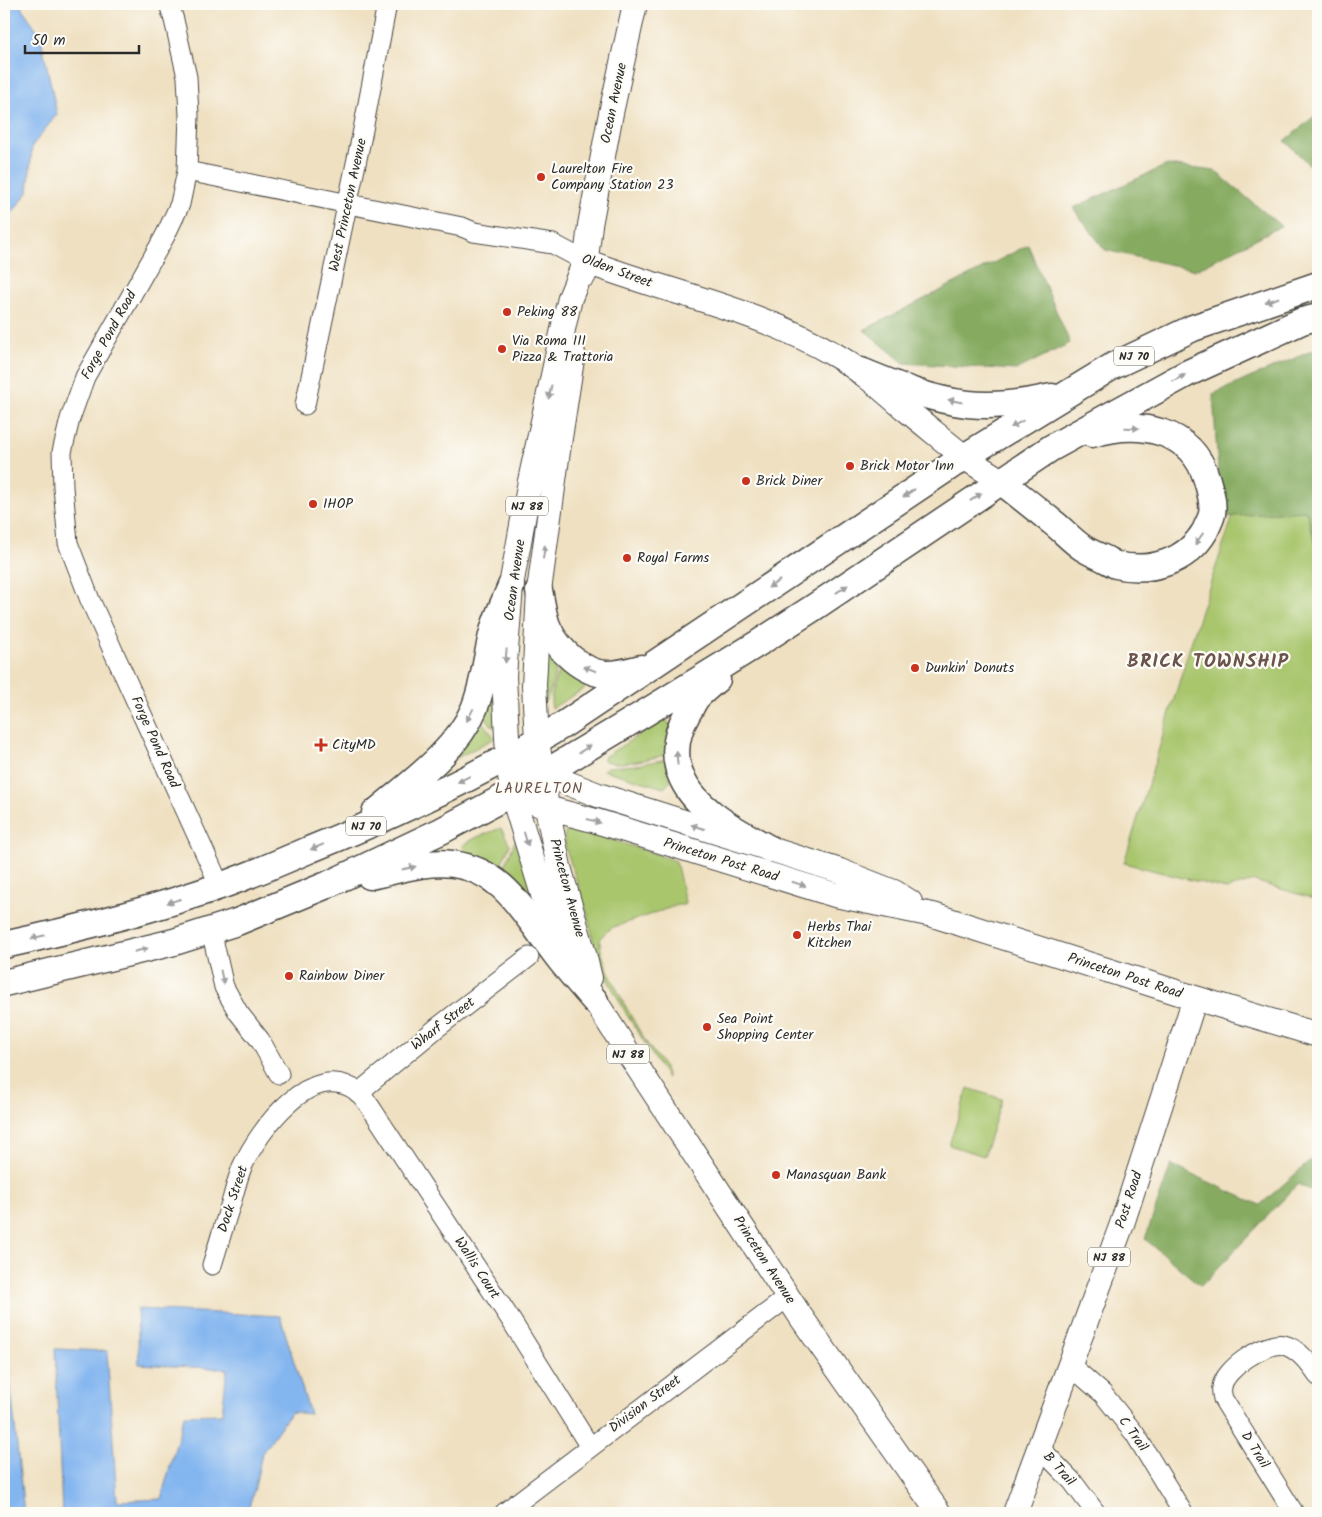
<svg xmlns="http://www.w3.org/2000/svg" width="1322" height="1517" viewBox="0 0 1322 1517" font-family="Kalam,sans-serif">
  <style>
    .green { fill: #a9c66d; stroke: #6a784c }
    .forest { fill: #86ab60; stroke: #586b46 }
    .water { fill: #83b5ef; stroke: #57708d }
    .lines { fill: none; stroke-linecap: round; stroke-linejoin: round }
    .minor-casing { stroke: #484642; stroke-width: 21 }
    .major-casing { stroke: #484642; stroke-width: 26 }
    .highway-casing { stroke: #484642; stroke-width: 29 }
    .minor { stroke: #fff; stroke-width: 19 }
    .major { stroke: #fff; stroke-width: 24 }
    .highway { stroke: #fff; stroke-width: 26 }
    .oneway { fill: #a0a0a0 }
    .poi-dot { fill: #c8321e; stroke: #fdfcf7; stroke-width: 2 }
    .labels { text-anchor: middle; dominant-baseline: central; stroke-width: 4.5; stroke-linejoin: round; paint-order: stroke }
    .shield { fill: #fdfcf7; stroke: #6a6a68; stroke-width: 1 }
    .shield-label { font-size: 12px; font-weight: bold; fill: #2b2b2b }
    .street-label { font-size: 14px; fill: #2b2b2b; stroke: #fdfcf7 }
    .poi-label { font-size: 14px; fill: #2b2b2b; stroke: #fdfcf7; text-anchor: start }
    .neighbourhood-label { font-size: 15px; letter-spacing: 1px; fill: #6b544b; stroke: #fdfcf7 }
    .district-label { font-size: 19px; font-weight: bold; letter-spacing: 1px; fill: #6b544b; stroke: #fdfcf7 }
  </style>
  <rect width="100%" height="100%" fill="#fdfcf7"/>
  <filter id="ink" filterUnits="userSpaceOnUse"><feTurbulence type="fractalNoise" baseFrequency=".02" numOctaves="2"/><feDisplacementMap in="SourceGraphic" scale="10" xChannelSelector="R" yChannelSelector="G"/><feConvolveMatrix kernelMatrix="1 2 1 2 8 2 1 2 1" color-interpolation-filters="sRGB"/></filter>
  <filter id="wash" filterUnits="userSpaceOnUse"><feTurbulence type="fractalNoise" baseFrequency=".0096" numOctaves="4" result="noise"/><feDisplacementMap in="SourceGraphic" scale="20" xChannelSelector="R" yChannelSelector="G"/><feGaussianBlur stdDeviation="1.12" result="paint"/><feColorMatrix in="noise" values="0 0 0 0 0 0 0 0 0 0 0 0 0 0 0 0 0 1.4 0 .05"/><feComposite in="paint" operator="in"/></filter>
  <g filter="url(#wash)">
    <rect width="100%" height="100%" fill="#efe0c1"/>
    <path class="green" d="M1238,501h68l12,13v386l-64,-19 -28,8 -102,-26 75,-246z
      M547,646l12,15c-5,11 -7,35 -15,41z
      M562,665l22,13 1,7 -1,4 -32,19c-4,-10 5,-34 10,-43z
      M492,684l8,42 -7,1 -12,-15z
      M478,717l17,21 -42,22z
      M664,719l7,6 -5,30c-14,3 -51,13 -62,5v-3z
      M666,759l5,22 -7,7 -61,-18 4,-3 29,-2z
      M501,828l9,17 -13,27 -33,-16 -1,-11 14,-8z
      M566,831c19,-3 88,23 110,30l9,41 -1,3h-6l-67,23c-5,4 -11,8 -11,15 0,20 36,83 48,102 7,10 19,22 19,33l-40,-63 -29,-53 -11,-50 -21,-63 -2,-12z
      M517,837l22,71 -38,-34z
      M968,1088l34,11 -18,57 -35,-11z"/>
    <path class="forest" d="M1318,113v60l-33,-32z
      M1167,165l48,6 66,55 -86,44 -90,-20 -32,-42z
      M1028,245l42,98 -54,27 -112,-7 -40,-33z
      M1318,348v204l-12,-41 -85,6 -8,-123z
      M1318,1154v40l-20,-10 -97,102 -56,-47 26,-74 89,40z"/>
    <path class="water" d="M4,4h15l21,30 17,80 -25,32 -4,46 -24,32z
      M137,1309l143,7 30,98 -19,-2 -29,41 -7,34 -8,26h-185l-7,-164 52,2 10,150 44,-2 23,-84 38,-1 5,-45 -88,-5z
      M4,1321l20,192h-20z"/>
  </g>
  <g filter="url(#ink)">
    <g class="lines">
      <g class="minor-casing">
        <path id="minor" d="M169,4l5,16 13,57 2,38 -2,56 -7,33 -15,32 -80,141 -15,42 -8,33 1,35 5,56 22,57 130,286
          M187,171l275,56 12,5 79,12 32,17
          M305,405l57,-270 25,-131
          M211,930l13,57 14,25 22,28 19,34
          M358,1093l80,-66 91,-70
          M212,1265c7,-22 13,-44 20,-65 3,-11 6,-23 10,-33 17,-37 70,-110 116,-75 8,7 15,19 21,28l130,197 81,130
          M1070,1365l33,29 32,40 48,79
          M1040,1448l32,33 24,32
          M504,1513l284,-216
          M1294,1513l-71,-114c-1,-4 -2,-8 -1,-12 2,-18 44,-46 62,-42 15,4 26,19 34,31"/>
      </g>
      <g class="major-casing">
        <path id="major" d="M585,261l-15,37 -3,13 -37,170 -19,105 -7,90 4,81 4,36 31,102 28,68 56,88 174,266 138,196
          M585,261c83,32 173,48 250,94 26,15 47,34 69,53 20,16 39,32 59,48 12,9 25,16 38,25
          M584,275l6,-50 21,-112 24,-109
          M573,353l-15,98 -19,140 -5,94 3,55 10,68 12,59 25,87 6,24
          M532,769l66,26 242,76 54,21 16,10
          M534,802l13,6 49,13 239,74 98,20 262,83 123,37
          M1015,1513l107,-289 73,-226"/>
      </g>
      <g class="highway-casing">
        <path id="highway" d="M861,371c34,14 70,29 107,33 28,3 57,-1 84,-7
          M1001,481c16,13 33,26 50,40 11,8 20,19 32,27 6,4 13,7 20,10 4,2 9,5 13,7 34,8 71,-3 89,-34 2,-5 6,-12 7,-17 2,-12 -2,-23 -5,-34 -15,-52 -69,-60 -115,-46
          M539,591c3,12 4,26 9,37 9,21 36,46 59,46 11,0 23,-3 34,-6
          M717,679c-7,6 -14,12 -20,18 -4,5 -6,11 -10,17 -21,37 -10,71 22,97 18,16 41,27 61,38
          M375,813c34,-29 81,-61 99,-104 11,-26 12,-54 20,-81 4,-14 12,-29 17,-42
          M370,876c26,-5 55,-16 83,-12 50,7 68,45 96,81 14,20 30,38 46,56
          M4,945c73,-16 145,-34 216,-59 31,-11 61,-24 91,-37 87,-35 172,-75 252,-124l401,-268 149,-91 80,-38 125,-43
          M4,983l170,-41 63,-20 90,-37 114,-54 71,-38 138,-83 107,-66 56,-36 238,-160 135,-74 116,-53 16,-4"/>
      </g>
      <use href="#minor" class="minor"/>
      <use href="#major" class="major"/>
      <use href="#highway" class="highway"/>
    </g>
    <defs><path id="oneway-solid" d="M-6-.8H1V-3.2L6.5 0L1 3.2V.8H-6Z" transform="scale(1.25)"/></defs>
    <g class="oneway">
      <use href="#oneway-solid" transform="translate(1272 300) rotate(161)"/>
      <use href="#oneway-solid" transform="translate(1179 378) rotate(-28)"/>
      <use href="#oneway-solid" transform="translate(550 392) rotate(102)"/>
      <use href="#oneway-solid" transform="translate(955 401) rotate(-169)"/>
      <use href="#oneway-solid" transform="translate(1017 424) rotate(150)"/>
      <use href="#oneway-solid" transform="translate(1132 428) rotate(1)"/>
      <use href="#oneway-solid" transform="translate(909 493) rotate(146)"/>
      <use href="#oneway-solid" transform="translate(976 497) rotate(-34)"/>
      <use href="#oneway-solid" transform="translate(1199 539) rotate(125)"/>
      <use href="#oneway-solid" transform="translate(544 552) rotate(-82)"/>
      <use href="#oneway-solid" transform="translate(774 584) rotate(146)"/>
      <use href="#oneway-solid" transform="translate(842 589) rotate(-34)"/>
      <use href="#oneway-solid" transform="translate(506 656) rotate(95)"/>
      <use href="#oneway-solid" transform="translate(590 669) rotate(-159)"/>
      <use href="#oneway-solid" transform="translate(470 715) rotate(118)"/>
      <use href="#oneway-solid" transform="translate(585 749) rotate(-31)"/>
      <use href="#oneway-solid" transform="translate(677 758) rotate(-95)"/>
      <use href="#oneway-solid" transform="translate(464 779) rotate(153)"/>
      <use href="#oneway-solid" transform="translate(594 821) rotate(16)"/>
      <use href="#oneway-solid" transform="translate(698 827) rotate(-163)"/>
      <use href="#oneway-solid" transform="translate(526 839) rotate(73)"/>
      <use href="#oneway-solid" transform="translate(317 847) rotate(158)"/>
      <use href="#oneway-solid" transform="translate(409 868) rotate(-12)"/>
      <use href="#oneway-solid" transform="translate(799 884) rotate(17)"/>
      <use href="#oneway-solid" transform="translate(174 901) rotate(162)"/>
      <use href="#oneway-solid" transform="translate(38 937) rotate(167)"/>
      <use href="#oneway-solid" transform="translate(141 950) rotate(-14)"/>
      <use href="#oneway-solid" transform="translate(222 977) rotate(78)"/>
    </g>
  </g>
  <g class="poi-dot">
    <circle cx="541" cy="177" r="5"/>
    <circle cx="507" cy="312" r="5"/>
    <circle cx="502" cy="349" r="5"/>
    <circle cx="850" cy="466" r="5"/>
    <circle cx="746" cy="481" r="5"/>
    <circle cx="313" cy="504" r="5"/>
    <circle cx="627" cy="558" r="5"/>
    <circle cx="915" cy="668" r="5"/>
    <path d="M318.5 737.5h5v5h5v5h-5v5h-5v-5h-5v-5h5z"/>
    <circle cx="797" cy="935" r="5"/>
    <circle cx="289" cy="976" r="5"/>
    <circle cx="707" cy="1027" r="5"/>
    <circle cx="776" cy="1175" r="5"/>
  </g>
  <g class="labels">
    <g class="shield">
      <rect x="1114" y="346.5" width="40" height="19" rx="4"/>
      <rect x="506" y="496.5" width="42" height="19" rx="4"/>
      <rect x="346" y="816.5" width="40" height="19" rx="4"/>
      <rect x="607" y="1044.5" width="42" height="19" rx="4"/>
      <rect x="1088" y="1247.5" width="42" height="19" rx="4"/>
    </g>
    <g class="shield-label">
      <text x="1134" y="356">NJ 70</text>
      <text x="527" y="506">NJ 88</text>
      <text x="366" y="826">NJ 70</text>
      <text x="628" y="1054">NJ 88</text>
      <text x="1109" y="1257">NJ 88</text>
    </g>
    <g class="street-label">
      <text transform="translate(614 103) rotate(-78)">Ocean Avenue</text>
      <text transform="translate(348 205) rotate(-78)">West Princeton Avenue</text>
      <text transform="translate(617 271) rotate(20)">Olden Street</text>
      <text transform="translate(109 335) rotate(-61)">Forge Pond Road</text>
      <text transform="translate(515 580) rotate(-82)">Ocean Avenue</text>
      <text transform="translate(155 742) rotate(66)">Forge Pond Road</text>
      <text transform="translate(721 860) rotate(17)">Princeton Post Road</text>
      <text transform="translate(567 888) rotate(75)">Princeton Avenue</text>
      <text transform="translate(1125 976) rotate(18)">Princeton Post Road</text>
      <text transform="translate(443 1024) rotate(-38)">Wharf Street</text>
      <text transform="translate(233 1199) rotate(-72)">Dock Street</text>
      <text transform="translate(1129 1200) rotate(-72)">Post Road</text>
      <text transform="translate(764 1260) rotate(57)">Princeton Avenue</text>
      <text transform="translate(477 1268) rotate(57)">Wallis Court</text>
      <text transform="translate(645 1404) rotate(-37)">Division Street</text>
      <text transform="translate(1133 1434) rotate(54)">C Trail</text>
      <text transform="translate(1255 1450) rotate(58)">D Trail</text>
      <text transform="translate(1059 1469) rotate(48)">B Trail</text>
    </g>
    <g class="poi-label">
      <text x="551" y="169">Laurelton Fire<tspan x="551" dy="16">Company Station 23</tspan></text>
      <text x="517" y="312">Peking 88</text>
      <text x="512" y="341">Via Roma III<tspan x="512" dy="16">Pizza &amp; Trattoria</tspan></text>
      <text x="860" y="466">Brick Motor Inn</text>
      <text x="756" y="481">Brick Diner</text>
      <text x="323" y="504">IHOP</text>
      <text x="637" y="558">Royal Farms</text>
      <text x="925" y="668">Dunkin' Donuts</text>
      <text x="332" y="745">CityMD</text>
      <text x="807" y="927">Herbs Thai<tspan x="807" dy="16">Kitchen</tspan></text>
      <text x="299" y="976">Rainbow Diner</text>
      <text x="717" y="1019">Sea Point<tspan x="717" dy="16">Shopping Center</tspan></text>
      <text x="786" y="1175">Manasquan Bank</text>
    </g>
    <g class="neighbourhood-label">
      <text x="539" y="789">LAURELTON</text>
    </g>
    <g class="district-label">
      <text x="1208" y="662">BRICK TOWNSHIP</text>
    </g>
  </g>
  <rect width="1322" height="1517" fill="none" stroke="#fdfcf7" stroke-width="20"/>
  <path d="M25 45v8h114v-8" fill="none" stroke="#2b2b2b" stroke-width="2.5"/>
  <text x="32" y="45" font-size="15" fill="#2b2b2b" stroke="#fdfcf7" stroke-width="4" paint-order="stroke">50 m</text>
</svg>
